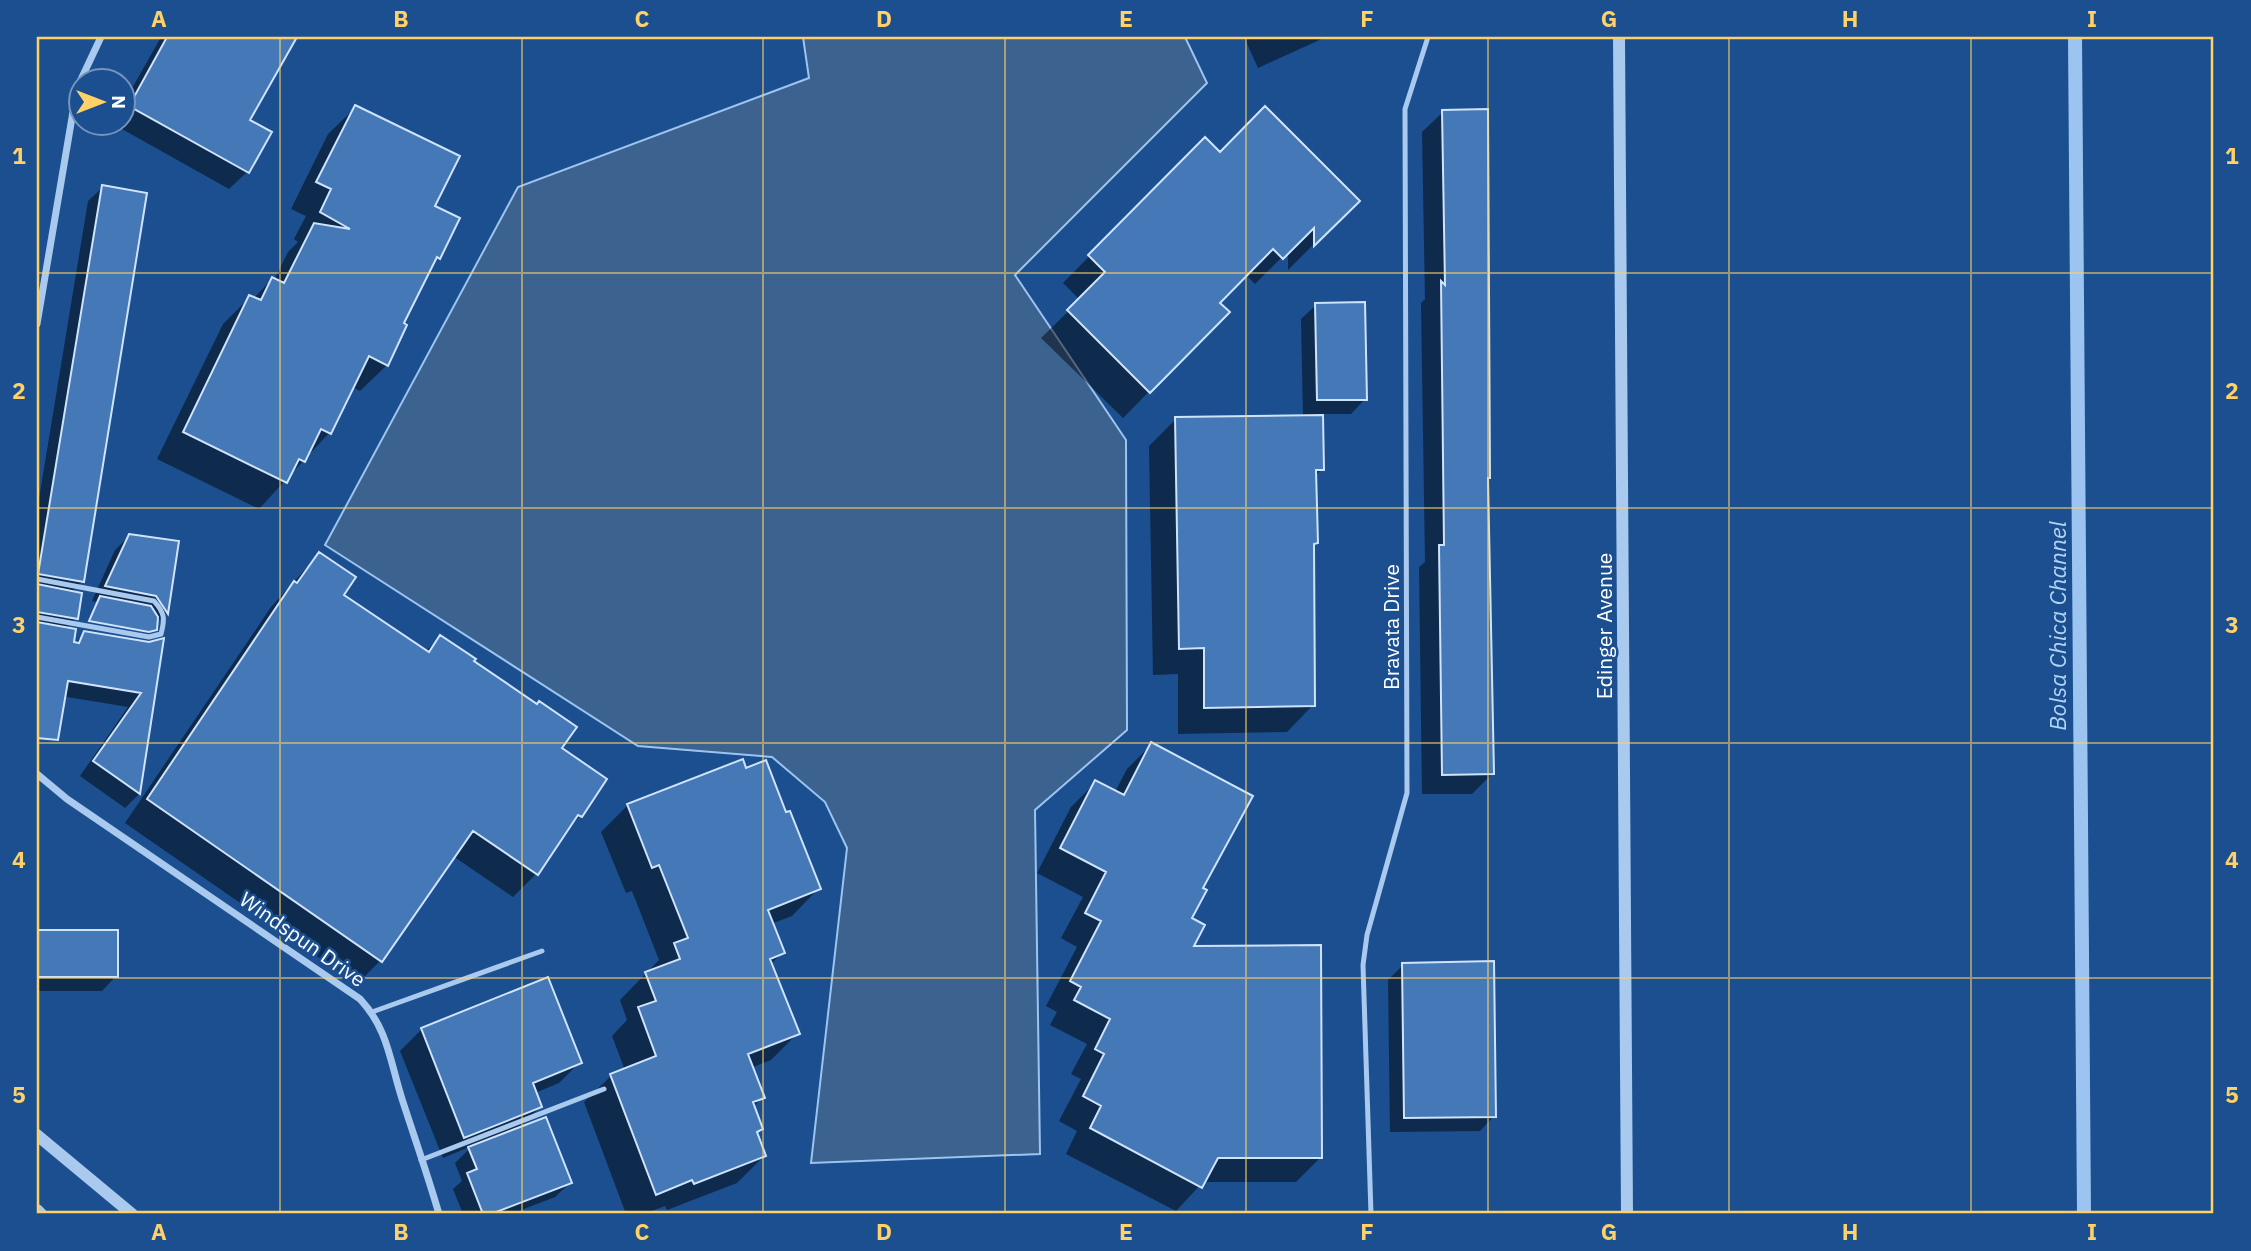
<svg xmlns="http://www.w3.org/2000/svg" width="2251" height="1251" viewBox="0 0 2251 1251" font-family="'IBM Plex Sans',sans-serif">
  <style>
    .water { fill: #3c6290; stroke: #9cc4f0; stroke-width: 2 }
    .shadow { fill: #0007 }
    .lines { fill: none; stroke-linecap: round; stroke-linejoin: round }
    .stream { stroke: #9cc4f0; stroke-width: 14 }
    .building { fill: #4478b7; stroke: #cfe3fa; stroke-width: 2 }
    .service { stroke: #a9c9ee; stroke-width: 5 }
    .minor { stroke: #a9c9ee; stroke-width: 7 }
    .tertiary { stroke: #a9c9ee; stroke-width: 12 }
    .grid { fill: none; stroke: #ffd166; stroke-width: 2; stroke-opacity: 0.55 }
    .labels { text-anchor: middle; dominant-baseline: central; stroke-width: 5; stroke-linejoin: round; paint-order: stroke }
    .street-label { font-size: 21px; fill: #fff; stroke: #1b4f8f }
    .water-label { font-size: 23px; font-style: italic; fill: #b5d3f5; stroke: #1b4f8f }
    .neatline { fill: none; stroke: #ffd166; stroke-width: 2.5 }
    .grid-label { font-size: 23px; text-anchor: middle; font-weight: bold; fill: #ffd166 }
  </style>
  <rect width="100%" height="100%" fill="#1b4f8f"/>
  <path class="water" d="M803,37h382l22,46 -192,192 111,165 1,290 -92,80 5,344 -229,9 36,-315 -22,-46 -53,-45 -134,-11 -313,-201 193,-358 291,-109z"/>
  <path class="shadow" d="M161,37h134l-47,84 -1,51 -18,17 -116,-65 9,-2v-16z
    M1244,37h82l-68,31z
    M355,108l78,99 5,50 -7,8 -29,59 -15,41 -27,26 -8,-4 -23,46 -70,76 -102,-50 66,-135 27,-27 3,2 19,-20 2,1 14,-28 10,-10 -4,-3 12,-23 -15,-7 37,-75z
    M1443,112l44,367 5,295 -20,20h-50l-3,-227 6,-5 -4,-259 4,-4 -3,-167z
    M1205,139l15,15 137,47 -69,69v-19l-33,33 -9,-9 -28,28 9,9 -104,106 -82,-80 39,-38 -17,-17z
    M103,187l-21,395 -11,11 5,25 -11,11 7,17 13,-13 64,11 13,-3 -23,153 -14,14 -45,-32 48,-69 -91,-15v-181l51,-310z
    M1316,305l49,94 -14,15h-30l1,55 -8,8 2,66 -4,3 1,159 -26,27 -109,2v-60l-25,1 -4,-229 27,-27 127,-2 -2,-98z
    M130,535l47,7 -11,71 -14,14 -11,-17 -49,-9 23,-51z
    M319,554l23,41 83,57 15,-15 32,25 108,154 -14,14 -30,44 -23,23 -60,-41 -73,105 -23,23 -232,-161 146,-216z
    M1151,745l50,144 -12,30 2,29 130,209 -25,25h-93l-27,29 -110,-57 11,-23 -18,-10 22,-42 -10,-5 16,-30 -37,-19 7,-13 -11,-6 31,-59 -16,-9 22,-41 -46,-24 34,-66 25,-25 19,10 12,-23z
    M745,770l40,44 33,75 -26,27 -21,8 12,28 -12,12 27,69 -27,27 -20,8 12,29 -10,10 8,22 -5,5 8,22 -27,27 -70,27 -2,-4 -21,8h-18l-42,-112 27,-26 14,-6 -13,-34 15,-16 -7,-20 39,-40 -27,-69 -6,2 -25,-61 27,-27z
    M37,932h79v44l-14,15h-65z
    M1403,965l91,151 -14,15 -90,1 -2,-152z
    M422,1029l158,33 -21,21 -24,10 5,14 -23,23 53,53 -15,14 -44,17h-48l-10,-25 9,-8 -7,-18 17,-17 -29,12 -43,-107z"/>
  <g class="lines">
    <path class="stream" d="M2075,37l9,1177"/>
  </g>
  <path class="building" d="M167,37h130l-47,83 22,12 -23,41 -120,-67z
    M355,105l105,51 -25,50 25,12 -20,41 -3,-2 -33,66 3,2 -19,41 -19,-10 -38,78 -10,-5 -16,33 -6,-3 -12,24 -104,-51 66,-137 12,5 11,-23 12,6 30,-60 36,6 -30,-17 11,-23 -15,-7z
    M1265,106l95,95 -46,45v-18l-31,31 -10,-10 -53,54 10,9 -80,81 -83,-83 38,-38 -17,-17 117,-118 15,15z
    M1488,109l2,369h-2l6,296 -52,1 -3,-230h5l-3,-264 4,4 -3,-175z
    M102,185l45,8 -63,389 -46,-8z
    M1365,302l2,98h-50l-2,-97z
    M1323,415l1,55h-8l2,73 -4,1 1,162 -111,2v-60l-25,1 -4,-232z
    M129,534l50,7 -11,73 -12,-18 -51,-10z
    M319,552l37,25 -12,18 85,57 11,-17 36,24 -2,2 63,43 2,-3 38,26 -15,21 45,31 -25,38 -4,-2 -40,60 -65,-44 -91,131 -235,-163 147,-218 3,2z
    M37,584l45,9 -4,26 -41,-7z
    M100,596l51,10 7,11 -1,13 -8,2 -60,-11z
    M37,622l39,7 -2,13 5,1 5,-12 65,11 15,-4 -24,156 -47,-33 48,-68 -73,-12 -10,59 -21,-2z
    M1151,742l102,54 -50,92 4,2 -15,28 13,7 -11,21 127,-1 1,213h-104l-16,30 -112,-60 11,-22 -18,-10 21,-42 -9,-5 15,-30 -36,-19 7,-13 -11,-6 31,-60 -16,-8 21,-41 -46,-24 35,-68 29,15z
    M743,759l3,9 20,-8 20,52 4,-1 31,78 -53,21 17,43 -15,6 30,75 -52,20 17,44 -12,4 10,27 -6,3 9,24 -72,28 -2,-4 -36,15 -46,-121 46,-18 -18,-49 18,-6 -11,-29 35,-13 -6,-16 14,-5 -29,-73 -7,3 -25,-64z
    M37,930h81v47h-81z
    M1494,961l2,156 -92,1 -2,-155z
    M548,977l34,86 -49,20 9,24 -78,31 -43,-110z
    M546,1117l26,66 -81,31h-8l-16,-41 10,-4 -9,-22z"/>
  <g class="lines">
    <path class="service" d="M37,579l117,22c11,12 11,18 7,33l-12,3 -112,-20
      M372,1012l170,-61
      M421,1160l183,-71
      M1371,1214l-8,-249 4,-30 40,-142 -2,-684 23,-72"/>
    <path class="minor" d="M37,324l40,-236 24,-51
      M37,774l30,25 293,200c29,31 30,64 43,103 12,37 25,74 36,112"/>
    <path class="tertiary" d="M1619,37l8,1177
      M37,1135l95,79
      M37,1210l4,4"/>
  </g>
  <path class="grid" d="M280,37v1177M522,37v1177M763,37v1177M1005,37v1177M1246,37v1177M1488,37v1177M1729,37v1177M1971,37v1177M37,273h2177M37,508h2177M37,743h2177M37,978h2177"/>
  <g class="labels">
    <g class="street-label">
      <text transform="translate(1604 626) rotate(-90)">Edinger Avenue</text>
      <text transform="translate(1391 627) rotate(-90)">Bravata Drive</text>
      <text transform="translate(303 939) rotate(35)">Windspun Drive</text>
    </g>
    <g class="water-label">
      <text transform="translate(2057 626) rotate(-90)">Bolsa Chica Channel</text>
    </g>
  </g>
  <rect width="2251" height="1251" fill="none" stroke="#1b4f8f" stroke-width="77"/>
  <g transform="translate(102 102) rotate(90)"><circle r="33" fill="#1b4f8f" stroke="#7695bc" stroke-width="2"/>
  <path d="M0-5L12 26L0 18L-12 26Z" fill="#ffd166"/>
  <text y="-10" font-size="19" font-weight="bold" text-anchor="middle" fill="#ffffff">N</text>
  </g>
  <rect x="38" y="38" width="2174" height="1174" class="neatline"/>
  <g class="grid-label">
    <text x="159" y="27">A</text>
    <text x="401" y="27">B</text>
    <text x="642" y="27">C</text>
    <text x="884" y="27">D</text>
    <text x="1126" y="27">E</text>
    <text x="1367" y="27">F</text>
    <text x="1609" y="27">G</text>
    <text x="1850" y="27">H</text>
    <text x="2092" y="27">I</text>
    <text x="19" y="164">1</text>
    <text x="2232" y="164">1</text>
    <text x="19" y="399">2</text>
    <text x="2232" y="399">2</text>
    <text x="19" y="633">3</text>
    <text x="2232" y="633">3</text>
    <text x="19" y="868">4</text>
    <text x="2232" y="868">4</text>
    <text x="19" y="1103">5</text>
    <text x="2232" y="1103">5</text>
    <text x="159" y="1240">A</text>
    <text x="401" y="1240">B</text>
    <text x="642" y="1240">C</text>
    <text x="884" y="1240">D</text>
    <text x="1126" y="1240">E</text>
    <text x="1367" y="1240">F</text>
    <text x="1609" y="1240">G</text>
    <text x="1850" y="1240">H</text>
    <text x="2092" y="1240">I</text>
  </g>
</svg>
